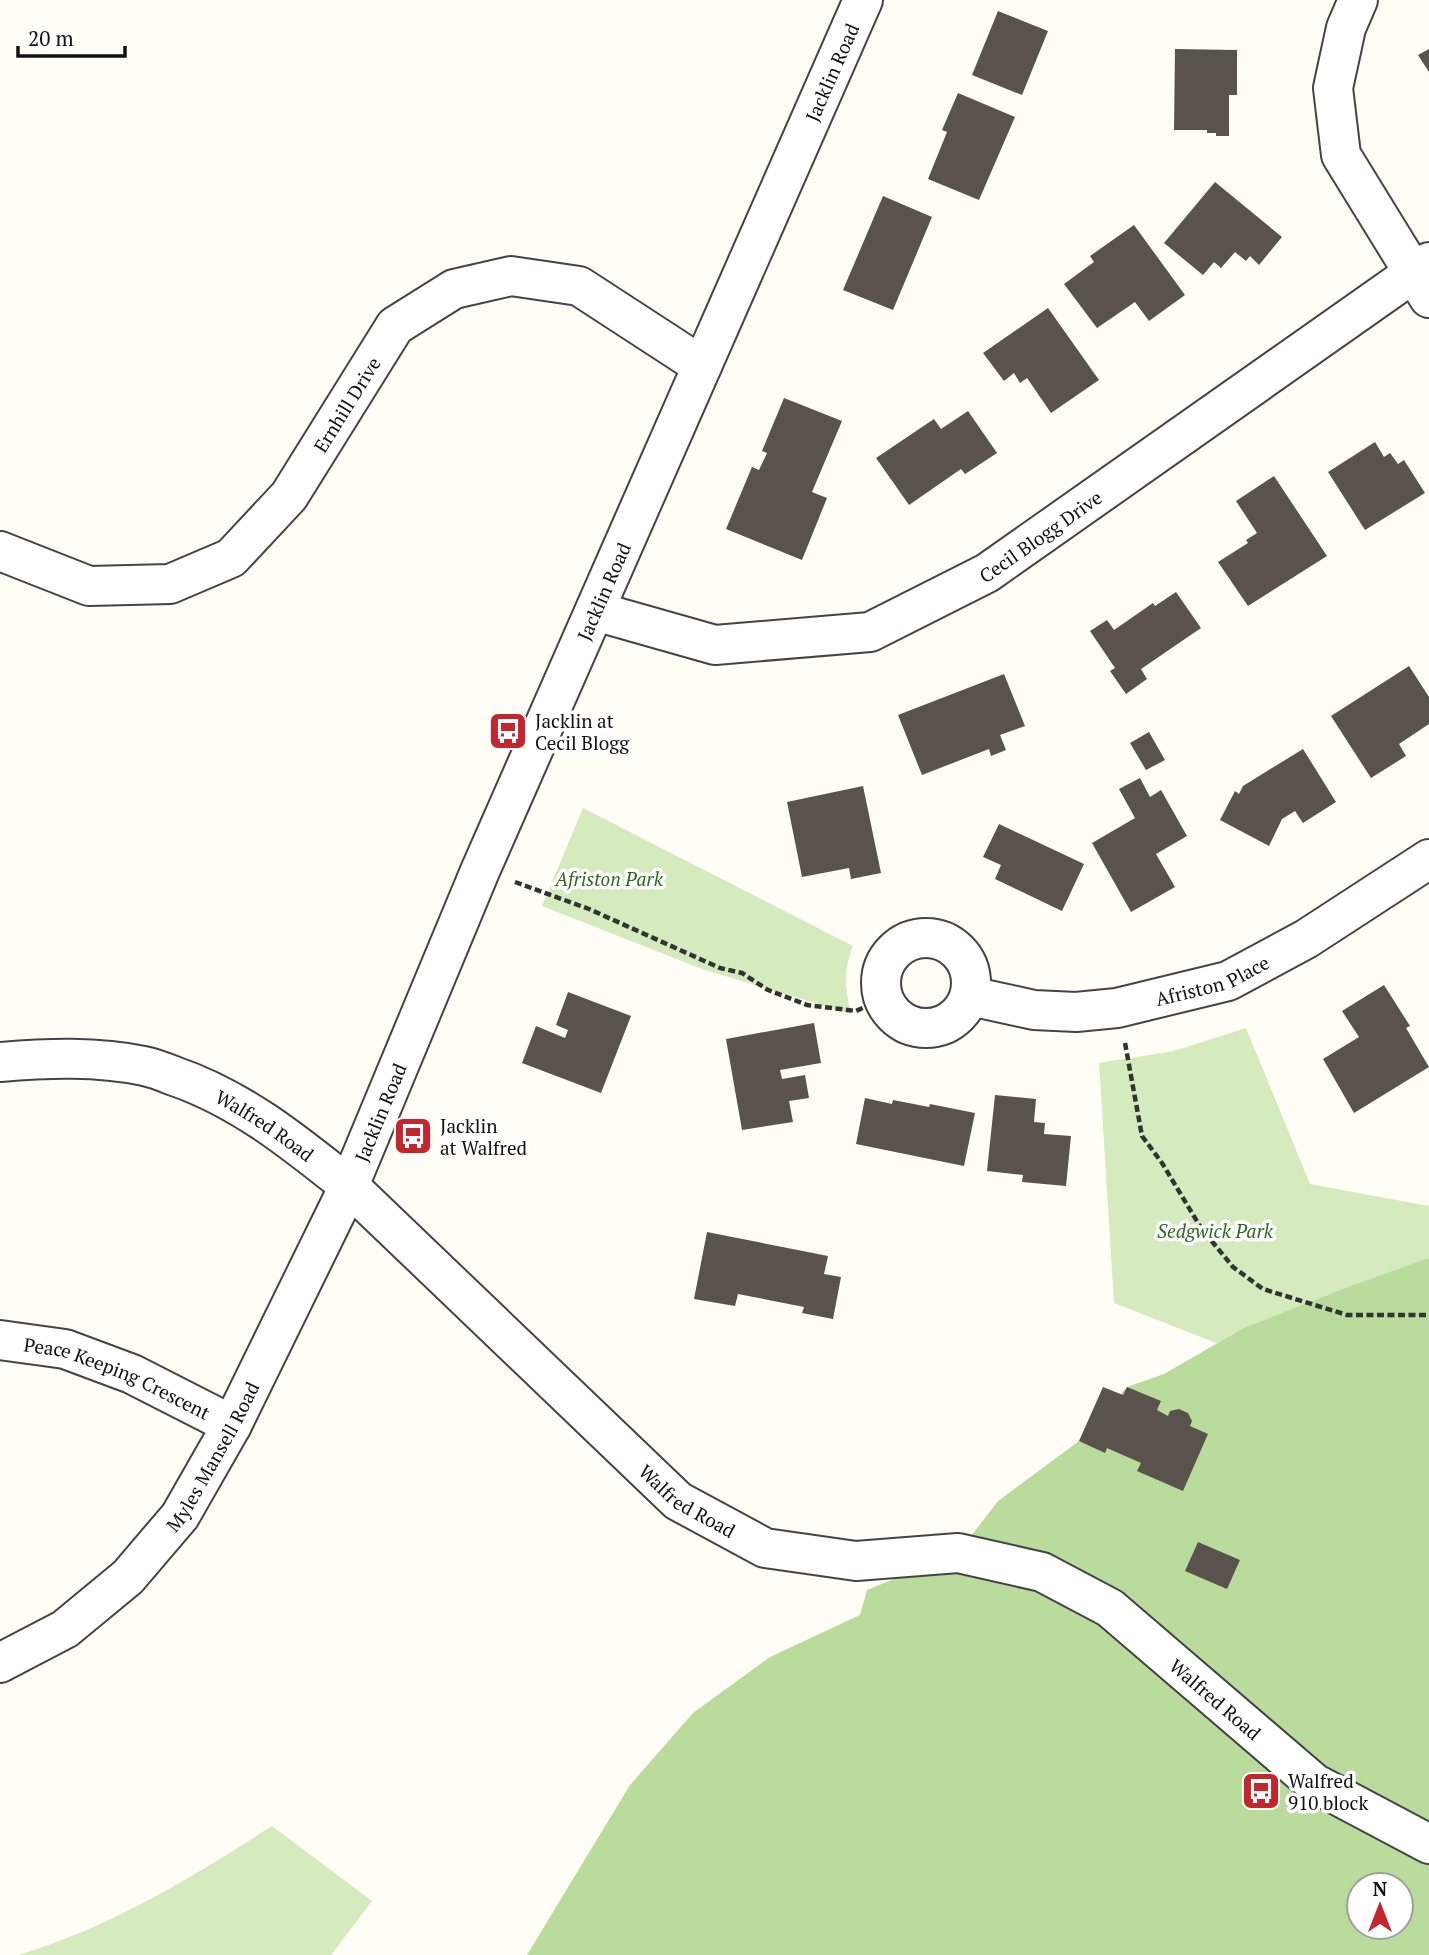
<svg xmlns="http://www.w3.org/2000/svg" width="1429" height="1955" viewBox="0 0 1429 1955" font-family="'PT Serif',serif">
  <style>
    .green { fill: #d5ebbd }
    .forest { fill: #b9dc9c; fill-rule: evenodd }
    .building { fill: #5a524d }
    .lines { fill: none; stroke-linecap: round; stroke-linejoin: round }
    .minor-casing { stroke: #444; stroke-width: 42 }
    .path { stroke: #333; stroke-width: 4.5; stroke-dasharray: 7 3.5; stroke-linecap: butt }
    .minor { stroke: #fff; stroke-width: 38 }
    .labels { text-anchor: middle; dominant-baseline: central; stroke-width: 7; stroke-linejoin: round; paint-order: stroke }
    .street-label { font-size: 19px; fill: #111; stroke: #fff }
    .poi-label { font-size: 19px; fill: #111; stroke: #fff; text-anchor: start }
    .park-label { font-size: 19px; font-style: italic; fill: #2f6b1f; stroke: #fff }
  </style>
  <rect width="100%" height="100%" fill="#fffdf5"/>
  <path class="green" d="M583,808l270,138c-10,25 -8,42 -2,68l-149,-45 -160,-63z
    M1246,1028l64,156 119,22v220l-315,-123 -15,-240 75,-12z
    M272,1826l100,75 -41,54h-313c97,-30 169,-75 254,-129z"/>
  <path class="forest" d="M1429,1258v697h-902l103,-170 63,-72 77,-56 90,-42 7,-25 91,-37 40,-52 81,-60 48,-54 37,-13 80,-46 107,-42zM1359,1885h42v42h-42z"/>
  <path class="building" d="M998,11l50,20 -26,64 -50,-20z
    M1175,49l62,1v45h-8v41h-13v-3h-9v-3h-33z
    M1429,49v23l-11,-17z
    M958,93l57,24 -36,83 -51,-21 19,-47 -5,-2z
    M1215,182l67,55 -23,28 -9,-9 -4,5 -11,-9 -14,16 -7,-6 -11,13 -39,-32z
    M883,196l49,21 -39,93 -50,-20z
    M1134,225l51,70 -36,26 -14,-19 -38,26 -33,-44 30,-22 -4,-6z
    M1048,308l51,72 -48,33 -24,-35 -7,5 -6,-10 -10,8 -21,-28z
    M784,398l58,23 -30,71 15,6 -25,62 -76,-31 26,-62 7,3 8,-17 -5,-2z
    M968,411l29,42 -32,21 -4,-5 -52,36 -33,-47 58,-39 7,10z
    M1375,442l9,15 6,-4 8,11 6,-4 21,33 -60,37 -37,-58z
    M1274,476l53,80 -79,50 -30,-44 30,-19 -2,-3 11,-7 -21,-32z
    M1176,592l25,36 -60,41 6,10 -21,15 -16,-23 5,-3 -25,-37 17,-11 7,10 39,-27 2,3z
    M1409,666l20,31v27l-30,20 7,12 -35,22 -40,-62z
    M1004,674l21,52 -25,9 6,15 -15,6 -2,-7 -67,26 -24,-60z
    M1149,732l16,28 -19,10 -16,-27z
    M1303,749l33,53 -33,21 -8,-12 -13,8 -13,27 -49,-26 15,-29 4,3 4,-8z
    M1140,778l10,19 11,-7 26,46 -31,18 19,33 -44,25 -39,-69 43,-25 -16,-29z
    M863,786l18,87 -30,6 -2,-11 -47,9 -15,-75z
    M999,824l85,40 -22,47 -67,-32 6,-14 -18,-8z
    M1384,985l26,41 -4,2 23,39 -75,46 -31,-54 36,-22 -17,-26z
    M568,992l63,24 -30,77 -79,-30 14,-37 29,12 3,-8 -12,-5z
    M814,1023l7,40 -41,7 2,9 23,-4 4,23 -20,3 4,21 -51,8 -16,-91z
    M995,1095l41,4 -2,23 11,1 -1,11 27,2 -5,50 -44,-4 1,-7 -36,-4z
    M865,1098l27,6 1,-4 36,7 1,-3 45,9 -11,53 -108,-22z
    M707,1232l121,24 -4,18 17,3 -8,42 -31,-6 2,-6 -66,-13 -3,12 -41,-7z
    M1103,1387l20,8 4,-8 34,14 -4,9 11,6 2,-5 9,-2 9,4 4,8 -2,5 18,8 -25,57 -46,-20 4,-8 -34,-15 -2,5 -26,-12z
    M1198,1542l42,18 -13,29 -42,-18z"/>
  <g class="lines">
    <g class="minor-casing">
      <g id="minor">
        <path d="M1358,0l-12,28 -13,60 8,67 88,143"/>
        <path id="s1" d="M0,551l89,35 81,-2 61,-26 58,-62 106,-170 59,-37 57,-13 68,10 123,80"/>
        <path id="s2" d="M595,611l120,34 155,-13 117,-59 442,-311"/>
        <circle cx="926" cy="983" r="45"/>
        <path id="s3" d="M970,996l64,14 42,2 41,-4 111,-27 78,-42 123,-80"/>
        <path id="s4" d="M0,1062c47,-4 97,-6 144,4 10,2 20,6 30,10 67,23 120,66 175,110l329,315 87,47 91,13 102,-8 84,19 68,36 204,175 115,61"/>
        <path id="s5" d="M0,1340l65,9 67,25 100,51"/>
        <path id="s6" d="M0,1663l65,-34 63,-52 52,-61 52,-91 117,-239 131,-315 383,-871"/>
      </g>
    </g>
    <path class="path" d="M515,882l74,27 131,59 22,5 26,17 39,15 49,6 27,-12
      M1125,1043l17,93 20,27 39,65 32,39 30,22 84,26h82"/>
    <use href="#minor" class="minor"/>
  </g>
  <defs>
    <g id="bus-square" transform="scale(2.0125)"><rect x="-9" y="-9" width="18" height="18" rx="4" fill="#c4262e" stroke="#fff"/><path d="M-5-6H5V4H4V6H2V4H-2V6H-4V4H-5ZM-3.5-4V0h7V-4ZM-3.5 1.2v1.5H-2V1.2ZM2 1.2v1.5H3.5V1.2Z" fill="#fff"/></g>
  </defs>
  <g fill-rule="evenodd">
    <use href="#bus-square" x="508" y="731"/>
    <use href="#bus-square" x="413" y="1136"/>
    <use href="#bus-square" x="1261" y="1791"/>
  </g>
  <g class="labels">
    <g class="street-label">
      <text stroke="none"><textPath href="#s6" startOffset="1820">Jacklin Road</textPath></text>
      <text stroke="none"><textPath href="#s1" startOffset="436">Ernhill Drive</textPath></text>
      <text stroke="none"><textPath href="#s2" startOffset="476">Cecil Blogg Drive</textPath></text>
      <text stroke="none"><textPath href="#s6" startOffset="1253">Jacklin Road</textPath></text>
      <text stroke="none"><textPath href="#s3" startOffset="248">Afriston Place</textPath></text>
      <text stroke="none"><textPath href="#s6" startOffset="686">Jacklin Road</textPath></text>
      <text stroke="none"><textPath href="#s4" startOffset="280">Walfred Road</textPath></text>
      <text stroke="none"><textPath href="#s5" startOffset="124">Peace Keeping Crescent</textPath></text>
      <text stroke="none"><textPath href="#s6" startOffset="303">Myles Mansell Road</textPath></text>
      <text stroke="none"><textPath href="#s4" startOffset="847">Walfred Road</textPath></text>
      <text stroke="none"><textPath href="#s4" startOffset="1435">Walfred Road</textPath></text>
    </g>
    <g class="poi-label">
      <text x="535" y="720">Jacklin at<tspan x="535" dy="22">Cecil Blogg</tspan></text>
      <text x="440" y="1125">Jacklin<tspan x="440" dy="22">at Walfred</tspan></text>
      <text x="1288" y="1780">Walfred<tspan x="1288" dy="22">910 block</tspan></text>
    </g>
    <g class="park-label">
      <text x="609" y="878">Afriston Park</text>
      <text x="1215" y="1230">Sedgwick Park</text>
    </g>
  </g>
  <g transform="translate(1380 1906)"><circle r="33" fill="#ffffff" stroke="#a0a0a0" stroke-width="2"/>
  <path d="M0-5L12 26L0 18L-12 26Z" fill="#c4262e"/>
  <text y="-10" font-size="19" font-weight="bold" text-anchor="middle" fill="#111111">N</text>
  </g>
  <path d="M18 46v10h107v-10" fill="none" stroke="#111111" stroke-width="3.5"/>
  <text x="28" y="46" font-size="21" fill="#111111" stroke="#ffffff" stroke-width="5" paint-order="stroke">20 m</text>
</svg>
